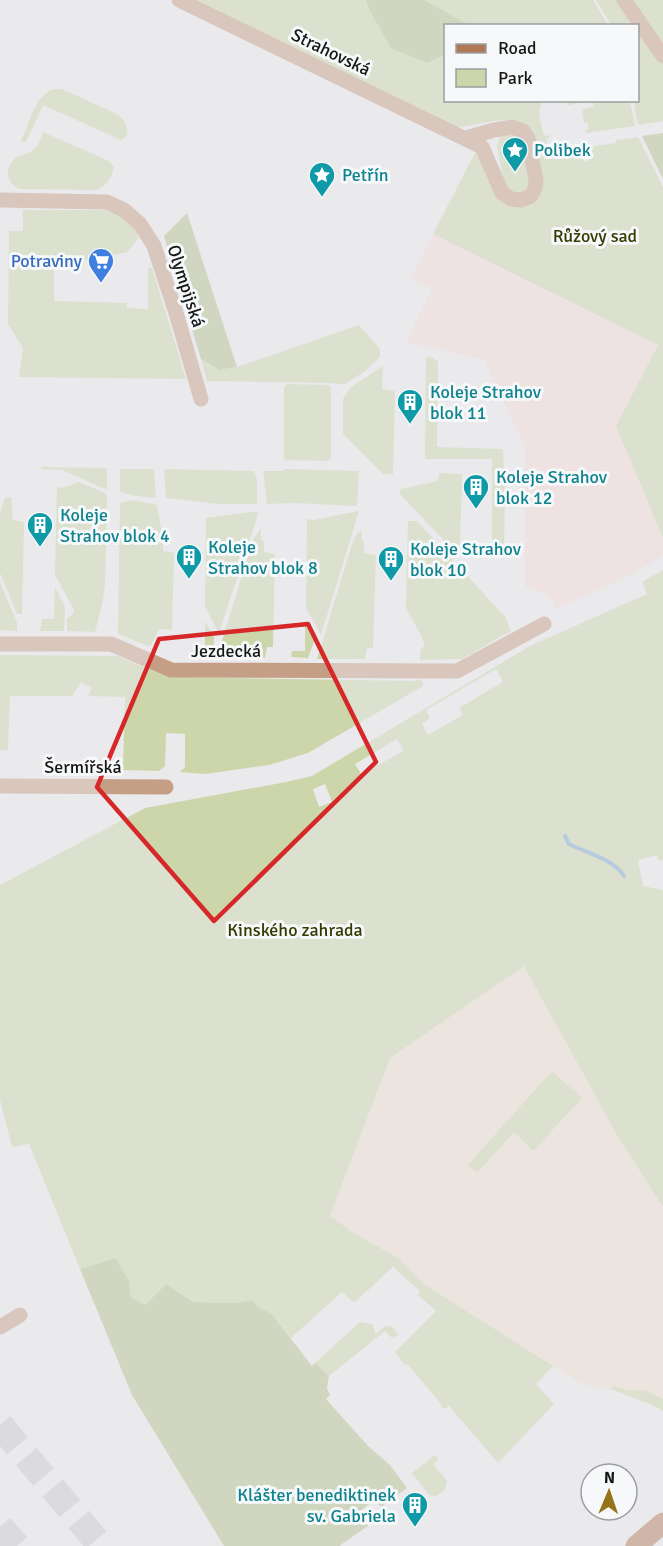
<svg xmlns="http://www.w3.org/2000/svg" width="663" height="1546" viewBox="0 0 663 1546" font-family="Signika,sans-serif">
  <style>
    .industrial { fill: #f4dad5 }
    .education { fill: #efddcc }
    .green { fill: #ccd6aa; fill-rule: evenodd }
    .forest { fill: #b4be8d }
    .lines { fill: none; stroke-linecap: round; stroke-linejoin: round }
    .stream { stroke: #7aa7c7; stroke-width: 4 }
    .highway-tunnel { stroke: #cacacc; stroke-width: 27; stroke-dasharray: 27 14; stroke-linecap: butt }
    .street { stroke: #c59e86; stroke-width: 15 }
    .secondary { stroke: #b07854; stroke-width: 21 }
    .marked { fill: none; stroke: #d62828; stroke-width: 4.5; stroke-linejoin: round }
    .labels { text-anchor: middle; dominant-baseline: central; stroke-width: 6; stroke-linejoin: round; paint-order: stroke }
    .street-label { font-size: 18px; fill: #161717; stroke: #f7f8f9 }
    .culture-label { font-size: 18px; fill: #0d838f; stroke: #f7f8f9; text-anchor: start }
    .park-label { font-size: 18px; fill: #333b00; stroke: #f7f8f9 }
    .shop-label { font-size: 18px; fill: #366cbe; stroke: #f7f8f9; text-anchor: end }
  </style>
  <rect width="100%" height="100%" fill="#eaeaec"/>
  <path class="industrial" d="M433,234l225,111 -42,81 47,112v18l-38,22 -69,31 -8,-14 -23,-9v-139l-41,-87 -78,-18 26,-53 -21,-10z"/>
  <path class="education" d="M524,966l93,169 46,72v204l-13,-7 -36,-14 -22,-3 -15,-6 -153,-97 -26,-26 -46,-26 -22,-15 60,-159z"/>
  <path class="green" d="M192,0h401l15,25 -162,1v74l96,1c-5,14 -1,22 2,35l5,-1 1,3 -4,1 2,16 24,-4 2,8 8,-1 2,4 5,-2 -2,-13 29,-4v-3l22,-3 25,50v351l-47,-112 42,-81 -225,-111 43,-83 20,43 34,8 -2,-75c-17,-16 -51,0 -73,0z
    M596,0h67v121l-25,4 -1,-3 -3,-21 4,-1v-74l-27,-1z
    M54,89h8l57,26c7,7 14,20 2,25l-78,-35 -17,37h-4l-1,-1c9,-18 13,-45 33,-52z
    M567,101h63l5,25 -49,7 -1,-3 4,-1 -2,-7 -3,1 -2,-14 12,-2 -1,-6 -25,4z
    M43,132l66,29 5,6c-2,10 -8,20 -18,23l-77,-1c-14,-7 -15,-22 -3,-31 6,-4 13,-4 18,-9 5,-4 7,-11 9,-17z
    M504,134l13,1 5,7 7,43 -4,6 -10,3 -11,-10 -7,-38 3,-9z
    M23,210h85l17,8 12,14 1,6 -10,14 -43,8 -3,10 -28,-1v32l73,2v5l21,1v-41h4l34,111 -167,-2 4,-29 -15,-24 1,-93h14z
    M359,325l21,24v8l-16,15 -19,12 -18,-1 -120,-2 -6,-22 18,11 18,-3z
    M432,357l6,5 -1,85 66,2 2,41 -1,58 -12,-1v-88h-67l1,-101z
    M383,366l-1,23 13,2 -2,83h-10l-40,-40v-35l8,-12z
    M287,384l41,1 3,3v70l-3,3 -42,-1 -2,-2v-71z
    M41,467l66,1v22l-45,-20 -21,-1z
    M120,469h34l2,29 -20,-2 -16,-4z
    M164,469l90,2 3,9v24h-39l-52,-6z
    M284,469l75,2 -2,35 -63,-3 -27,1 -4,-33h20z
    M439,473l23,1 -2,73h-10l-51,-54 2,-4 37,-8z
    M79,482l26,11 2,3 -2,89 -2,15 -8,32 -28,-1v-12l6,-5 1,-4 -19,-35 2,-88 6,1z
    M11,497l2,23 11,2 -2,92h-5l-17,-41v-60l5,-15z
    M133,500l24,5 6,35v11l11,2 -2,77 -13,-1 -9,18 -32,-13 2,-131z
    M258,511l-2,10 -37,112 -14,-26 1,-89z
    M359,511l-38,124 -15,-27 1,-89 6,1z
    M408,521h9l89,97 5,13 -49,28 -42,1v-10l5,-4 -5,-13 -14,-24z
    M261,528v12l3,1v11l11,2 -2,93h-6l-2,11 -48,-1 36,-117z
    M362,530v11l2,1v11l12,2 -3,93h-6l-2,11h-48l36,-118 3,-6z
    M663,570v290l-4,1 -2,-6 -19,5 5,26 20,4v317l-46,-72 -93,-169 -134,92 -60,158 22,16 46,26 26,26 129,82 -17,18 18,20 -56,59 -49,-57 -5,3 -3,-3 1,-1 -35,-41 -2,1 -10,-13 41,-41 -18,-16 2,-4 -26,-23v-2l-40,37 -12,-11 -51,46 -20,-25 -12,-5 -7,-8 -15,3 -44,-1 -27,-18 -21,21 -14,-8 -2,-16 -13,-23 -36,11 -51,-125 -17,3 -12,-47v-215l145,-77 141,-26 26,-6 218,-130 117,-52 -5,-12zM496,669l7,13 -44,26 4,7 -35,20 -6,-11 8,-6 -4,-8zM397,739l7,12 -43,23 -6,-10zM325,784l7,18 -13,5 -6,-18z
    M0,582l17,41v8l-17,-1z
    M55,587l10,20 -1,24h-24l2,-12h12z
    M205,621l9,16 -1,20h-22l1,-7h13z
    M305,623l10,16 -7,19 -17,-1 1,-6h13z
    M0,655l117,1 51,21 248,4 1,-2 5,2 1,5 -115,67 -39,12 -64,9 -25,-2 5,-5v-33l-19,-1 -1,33 -6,5 -36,-1 2,-73 -37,-1 4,-8 -11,-6 -9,14h-62l-2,54h-8z
    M552,1071l30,27 -49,53 -19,-19 -37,41 -9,-8z
    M360,1322l12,2 4,10 8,-7 8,-1 6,9 -6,3 -7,-7 -56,45 -14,-13z
    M614,1386l15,5 15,-1 19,9v12l-13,-7 -39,-15z
    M435,1455l4,4 -6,5 14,17 -3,10 -8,5 -7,-1 -17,-22z"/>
  <path class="forest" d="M366,0h58l45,25 -23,1 -1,29 -18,8 -36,-15 -22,-39z
    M663,133v46l-21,-43z
    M187,213l50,154 -18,3 -18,-11 -37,-123z
    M116,1258l13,23 2,16 14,8 21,-21 27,18 44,1 15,-3 7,8 12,5 41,53 3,-3 14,13 -2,12 3,7 -4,4 42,47 22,19 17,23 -26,19 -6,-8 -16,13 9,14 -29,20h-115l-92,-151 -52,-126z"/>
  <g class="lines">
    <path class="stream" d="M565,836l4,8c18,9 44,15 55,32"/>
    <path class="highway-tunnel" d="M0,1425l101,121
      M0,1527l17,19"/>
    <path class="street" d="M179,0l303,147 20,46 9,6 10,1 10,-4 4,-8 1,-7 -8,-43 -5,-7 -11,-4 -18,3 -28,8
      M624,0l39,56
      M0,200l107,2 17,8 16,14 14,22 22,67 25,86
      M0,644h111l60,26 286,1 87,-47
      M0,786l166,1
      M0,1327l20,-12"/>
    <path class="secondary" d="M636,1546l27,-23"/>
  </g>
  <path d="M0 0H663V1546H0ZM308,624l68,138 -162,159 -117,-134 62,-148z" fill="#eaeaec" fill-opacity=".55" fill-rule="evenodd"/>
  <path class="marked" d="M308,624l68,138 -162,159 -117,-134 62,-148z"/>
  <defs>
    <g id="sight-pin" transform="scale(1.35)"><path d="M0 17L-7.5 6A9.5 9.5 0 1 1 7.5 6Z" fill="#0f9aa8" stroke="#f7f8f9"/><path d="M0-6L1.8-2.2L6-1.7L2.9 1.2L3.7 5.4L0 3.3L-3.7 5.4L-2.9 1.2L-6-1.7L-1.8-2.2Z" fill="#fff"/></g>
    <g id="supermarket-pin" transform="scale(1.35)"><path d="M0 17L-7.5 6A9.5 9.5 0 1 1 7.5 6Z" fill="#3f7fe0" stroke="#f7f8f9"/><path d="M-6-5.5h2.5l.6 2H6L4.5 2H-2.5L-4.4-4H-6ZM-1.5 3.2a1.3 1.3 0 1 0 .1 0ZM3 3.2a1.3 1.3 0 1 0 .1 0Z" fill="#fff"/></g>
    <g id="building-pin" transform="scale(1.35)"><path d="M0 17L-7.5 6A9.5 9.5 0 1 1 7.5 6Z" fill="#0f9aa8" stroke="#f7f8f9"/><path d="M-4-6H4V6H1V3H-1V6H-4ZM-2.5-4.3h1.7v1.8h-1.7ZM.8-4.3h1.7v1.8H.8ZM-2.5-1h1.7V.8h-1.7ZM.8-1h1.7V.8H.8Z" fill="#fff"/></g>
  </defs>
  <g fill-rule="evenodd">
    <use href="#sight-pin" x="515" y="150"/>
    <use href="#sight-pin" x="322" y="175"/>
    <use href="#supermarket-pin" x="101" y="261"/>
    <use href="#building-pin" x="410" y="402"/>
    <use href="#building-pin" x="476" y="487"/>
    <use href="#building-pin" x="40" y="525"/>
    <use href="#building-pin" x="189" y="557"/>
    <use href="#building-pin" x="391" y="559"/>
    <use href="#building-pin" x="415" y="1505"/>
  </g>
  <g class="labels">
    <g class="street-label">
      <text transform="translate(331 52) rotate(26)">Strahovská</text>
      <text transform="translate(186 286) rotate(72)">Olympijská</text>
      <text x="226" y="651">Jezdecká</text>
      <text x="83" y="767">Šermířská</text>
    </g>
    <g class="culture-label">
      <text x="534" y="150">Polibek</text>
      <text x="342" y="175">Petřín</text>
      <text x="430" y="392">Koleje Strahov<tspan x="430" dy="21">blok 11</tspan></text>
      <text x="496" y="477">Koleje Strahov<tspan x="496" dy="21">blok 12</tspan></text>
      <text x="60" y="515">Koleje<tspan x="60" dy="21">Strahov blok 4</tspan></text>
      <text x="208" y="547">Koleje<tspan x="208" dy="21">Strahov blok 8</tspan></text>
      <text x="410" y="549">Koleje Strahov<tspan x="410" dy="21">blok 10</tspan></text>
      <text x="396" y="1495" text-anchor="end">Klášter benediktinek<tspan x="396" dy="21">sv. Gabriela</tspan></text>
    </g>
    <g class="park-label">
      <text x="595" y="236">Růžový sad</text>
      <text x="295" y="930">Kinského zahrada</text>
    </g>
    <g class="shop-label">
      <text x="82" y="261">Potraviny</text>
    </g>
  </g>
  <rect x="444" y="24" width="195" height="78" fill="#f7f8f9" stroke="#9d9e9f" stroke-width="1.5"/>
  <rect x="456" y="44" width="30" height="9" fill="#b07854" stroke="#9d9e9f" stroke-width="1.5"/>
  <text x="498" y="54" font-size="18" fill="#161717">Road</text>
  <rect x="456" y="69" width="30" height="18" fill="#ccd6aa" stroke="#9d9e9f" stroke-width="1.5"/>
  <text x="498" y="84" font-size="18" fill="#161717">Park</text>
  <g transform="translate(609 1492) rotate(2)"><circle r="28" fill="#f7f8f9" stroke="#9d9e9f" stroke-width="1.5"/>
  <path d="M0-4.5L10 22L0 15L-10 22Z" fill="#95731b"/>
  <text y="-9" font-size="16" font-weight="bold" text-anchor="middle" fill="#161717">N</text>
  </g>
</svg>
